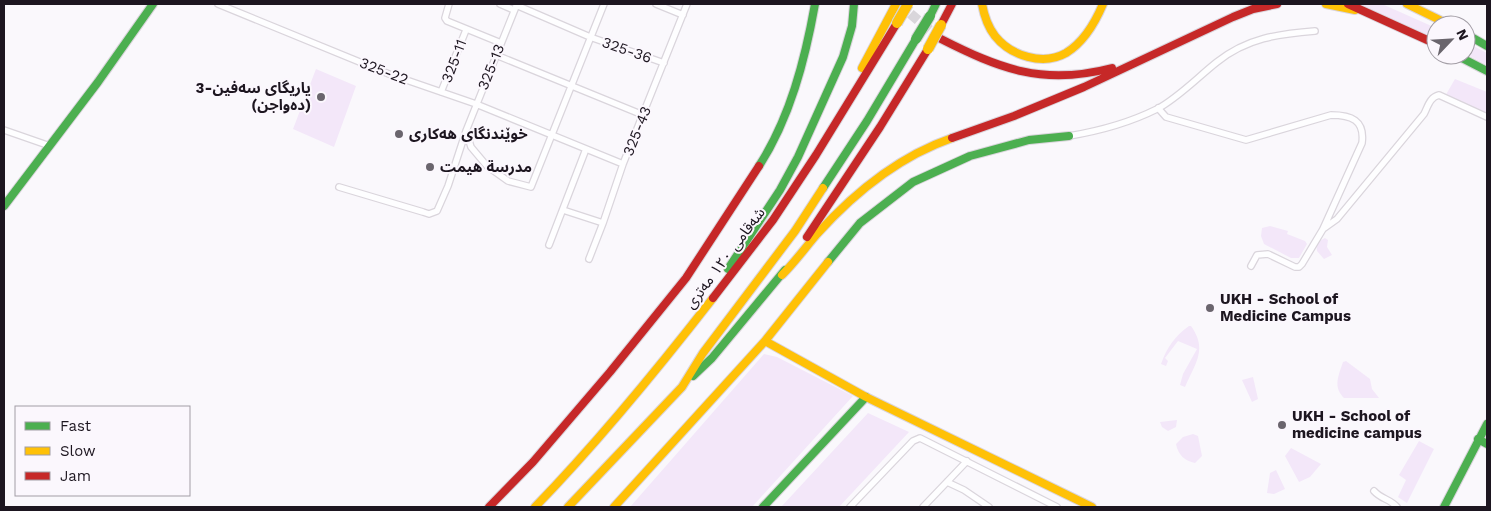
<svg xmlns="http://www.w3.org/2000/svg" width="1491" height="511" viewBox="0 0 1491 511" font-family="'Work Sans','Noto Sans Arabic',sans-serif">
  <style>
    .green { fill: #f3e7f9 }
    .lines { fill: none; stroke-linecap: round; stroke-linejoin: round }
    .highway-tunnel { stroke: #d9d6db; stroke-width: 10; stroke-dasharray: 10 5; stroke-linecap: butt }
    .street-casing { stroke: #dad5dc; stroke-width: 8 }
    .fast-casing { stroke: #dad5dc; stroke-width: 10 }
    .slow-casing { stroke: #dad5dc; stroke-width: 10 }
    .jam-casing { stroke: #dad5dc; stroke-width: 10 }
    .street { stroke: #fefeff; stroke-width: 5.5 }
    .fast { stroke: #4caf50; stroke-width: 8 }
    .slow { stroke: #ffc107; stroke-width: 8 }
    .jam { stroke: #c62828; stroke-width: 8 }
    .fast-bridge-casing { stroke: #d5d3d6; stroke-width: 12; stroke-linecap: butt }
    .slow-bridge-casing { stroke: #d5d3d6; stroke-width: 12; stroke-linecap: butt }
    .fast-bridge { stroke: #4caf50; stroke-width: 10 }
    .slow-bridge { stroke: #ffc107; stroke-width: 10 }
    .poi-dot { fill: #6a656d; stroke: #fbf7fd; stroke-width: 2 }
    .labels { text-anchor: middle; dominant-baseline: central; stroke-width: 4; stroke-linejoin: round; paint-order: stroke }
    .street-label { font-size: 15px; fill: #1d1620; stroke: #fbf7fd }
    .poi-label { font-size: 15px; font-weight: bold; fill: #1d1620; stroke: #fbf7fd; text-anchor: start }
  </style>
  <rect width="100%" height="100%" fill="#faf8fc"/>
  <path class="green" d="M1358,4h24l54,24v11z
    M1466,42l21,11v12l-21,-11z
    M316,69l40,17 -22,61 -41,-18z
    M1455,79l32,13v28l-43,-22z
    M1270,226l18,5 -1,3 18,7 2,3 -8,14h-8l-27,-14 -3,-8 1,-8z
    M1325,238l3,2 -1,7 5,8 -8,4 -7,-8 -1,-8z
    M1189,326h2c17,24 4,37 -6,61l-5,-2 3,-11 14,-25 -19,-8 -13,17 3,3 -2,5 -5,-2c6,-17 14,-28 28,-38z
    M764,354l13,3 76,39 -101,111h-122z
    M1346,361l24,18 2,10 7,9h-35c-11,-11 -6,-21 -1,-36z
    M1253,377l5,22 -6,3 -10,-22z
    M868,413l41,19 -70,75h-58z
    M1177,420l-1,7 -8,4 -6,-4 -2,-5z
    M1193,434l5,2 4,20 -7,7c-10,-2 -17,-8 -19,-19l7,-7z
    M1419,441l15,8 -27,54 -9,-6 8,-17 -7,-5z
    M1291,448l30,16 -11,13 -11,5 -14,-26z
    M1276,470l9,19 -11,5 -7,-1 3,-20z"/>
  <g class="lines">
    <path class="highway-tunnel" d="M899,4l40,34"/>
    <g class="street-casing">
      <path id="street" d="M218,4l171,70 87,30 147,60
        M449,4l-4,14 2,3 54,22
        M500,4l14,6
        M656,4l27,11
        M516,5l74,32 74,26
        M496,55l147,60
        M441,92l25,-62
        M1158,108l8,9 80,23 85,-25c20,0 34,5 31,28l-39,86 -21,35 -3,3h-4l-27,-13 -11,1 -6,11
        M4,130l46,16
        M466,131l5,16 16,19 21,15 23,6 73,-183
        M1069,136c30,-5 60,-13 88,-27 21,-11 42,-33 60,-47 30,-24 61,-28 98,-31
        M339,187l84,25 6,2 8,-3 11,-25 18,-55 51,-127
        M563,210l40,13
        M1323,229l14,-10 87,-105c4,-8 6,-17 15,-19l48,22
        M549,245l37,-96
        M589,259l14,-36 20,-59 64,-160
        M947,482l17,8 25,17
        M1374,491c7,8 16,8 23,16
        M850,507l63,-66 7,-3 137,69
        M923,507l44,-46"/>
    </g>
    <g class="fast-casing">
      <path id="fast" d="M930,16l6,-12
        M1466,34l21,12
        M1456,55l31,16
        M759,166c31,-48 46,-106 56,-162
        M823,188l44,-67 49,-82
        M4,206l94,-124 55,-78
        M828,262l32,-39 53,-41 57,-26 59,-16 40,-4
        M728,269l52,-79 18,-33 45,-100 9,-31 2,-22
        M693,376l19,-18 73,-88
        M1478,439l9,5
        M763,507l103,-110
        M1444,507l43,-83"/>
    </g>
    <g class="slow-casing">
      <path id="slow" d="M982,4c2,11 6,23 13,32 16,20 48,30 71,17 18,-11 29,-30 37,-49
        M1326,4l29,6
        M1407,4l43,21
        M862,68l34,-64
        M782,275c13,-13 23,-27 35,-41 37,-41 83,-78 135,-96
        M765,341l101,56 226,110
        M535,507c64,-66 122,-137 178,-209
        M568,507l114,-120 21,-34 92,-122 28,-43
        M614,507l151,-166 63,-79"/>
    </g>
    <g class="jam-casing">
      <path id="jam" d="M1348,4l88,40
        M941,25l11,-21
        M939,38c61,31 104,48 173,30
        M952,138l62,-22 70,-29 149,-70 20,-8 24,-5
        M807,237l73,-110 48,-78
        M713,298l60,-78 43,-65 81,-132
        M489,507l44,-45 77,-90 76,-94 73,-112"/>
    </g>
    <use href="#street" class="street"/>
    <use href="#fast" class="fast"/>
    <use href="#slow" class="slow"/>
    <use href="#jam" class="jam"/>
    <g class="fast-bridge-casing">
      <path id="fast-bridge" d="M916,39l14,-23"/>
    </g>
    <g class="slow-bridge-casing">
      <path id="slow-bridge" d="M897,23l11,-19
        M928,49l13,-24"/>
    </g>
    <use href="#fast-bridge" class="fast-bridge"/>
    <use href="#slow-bridge" class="slow-bridge"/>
  </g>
  <g class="poi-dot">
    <circle cx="321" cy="97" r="5"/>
    <circle cx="399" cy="134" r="5"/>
    <circle cx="430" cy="167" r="5"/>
    <circle cx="1210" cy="308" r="5"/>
    <circle cx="1282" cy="425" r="5"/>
  </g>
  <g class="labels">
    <g class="street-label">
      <text transform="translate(627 50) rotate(19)">325-36</text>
      <text transform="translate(454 61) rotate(-69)">325-11</text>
      <text transform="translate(491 67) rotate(-68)">325-13</text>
      <text transform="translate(384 71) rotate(21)">325-22</text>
      <text transform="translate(637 131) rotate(-68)">325-43</text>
      <text transform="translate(725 258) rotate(-53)">شەقامی ١٢٠ مەتری</text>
    </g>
    <g class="poi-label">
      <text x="311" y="88" text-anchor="end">یاریگای سەفین-3<tspan x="311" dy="17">(دەواجن)</tspan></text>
      <text x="409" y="134">خوێندنگای هەکاری</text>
      <text x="440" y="167">مدرسة هيمت</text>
      <text x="1220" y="299">UKH - School of<tspan x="1220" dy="17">Medicine Campus</tspan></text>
      <text x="1292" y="416">UKH - School of<tspan x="1292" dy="17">medicine campus</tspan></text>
    </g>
  </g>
  <rect width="1491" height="511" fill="none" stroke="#1d1620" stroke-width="10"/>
  <rect x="15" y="406" width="175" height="90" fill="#fbf7fd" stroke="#a29da5"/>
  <rect x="25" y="422" width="25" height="8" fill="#4caf50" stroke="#a29da5"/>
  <text x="60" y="431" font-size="15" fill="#1d1620">Fast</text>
  <rect x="25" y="447" width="25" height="8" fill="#ffc107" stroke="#a29da5"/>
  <text x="60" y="456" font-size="15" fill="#1d1620">Slow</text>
  <rect x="25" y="472" width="25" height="8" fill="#c62828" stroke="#a29da5"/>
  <text x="60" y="481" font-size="15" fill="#1d1620">Jam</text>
  <g transform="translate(1451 40) rotate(65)"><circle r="24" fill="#fbf7fd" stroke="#a29da5"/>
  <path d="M0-4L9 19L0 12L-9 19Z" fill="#6a656d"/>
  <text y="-8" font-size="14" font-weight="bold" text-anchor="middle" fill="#1d1620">N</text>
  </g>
</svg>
